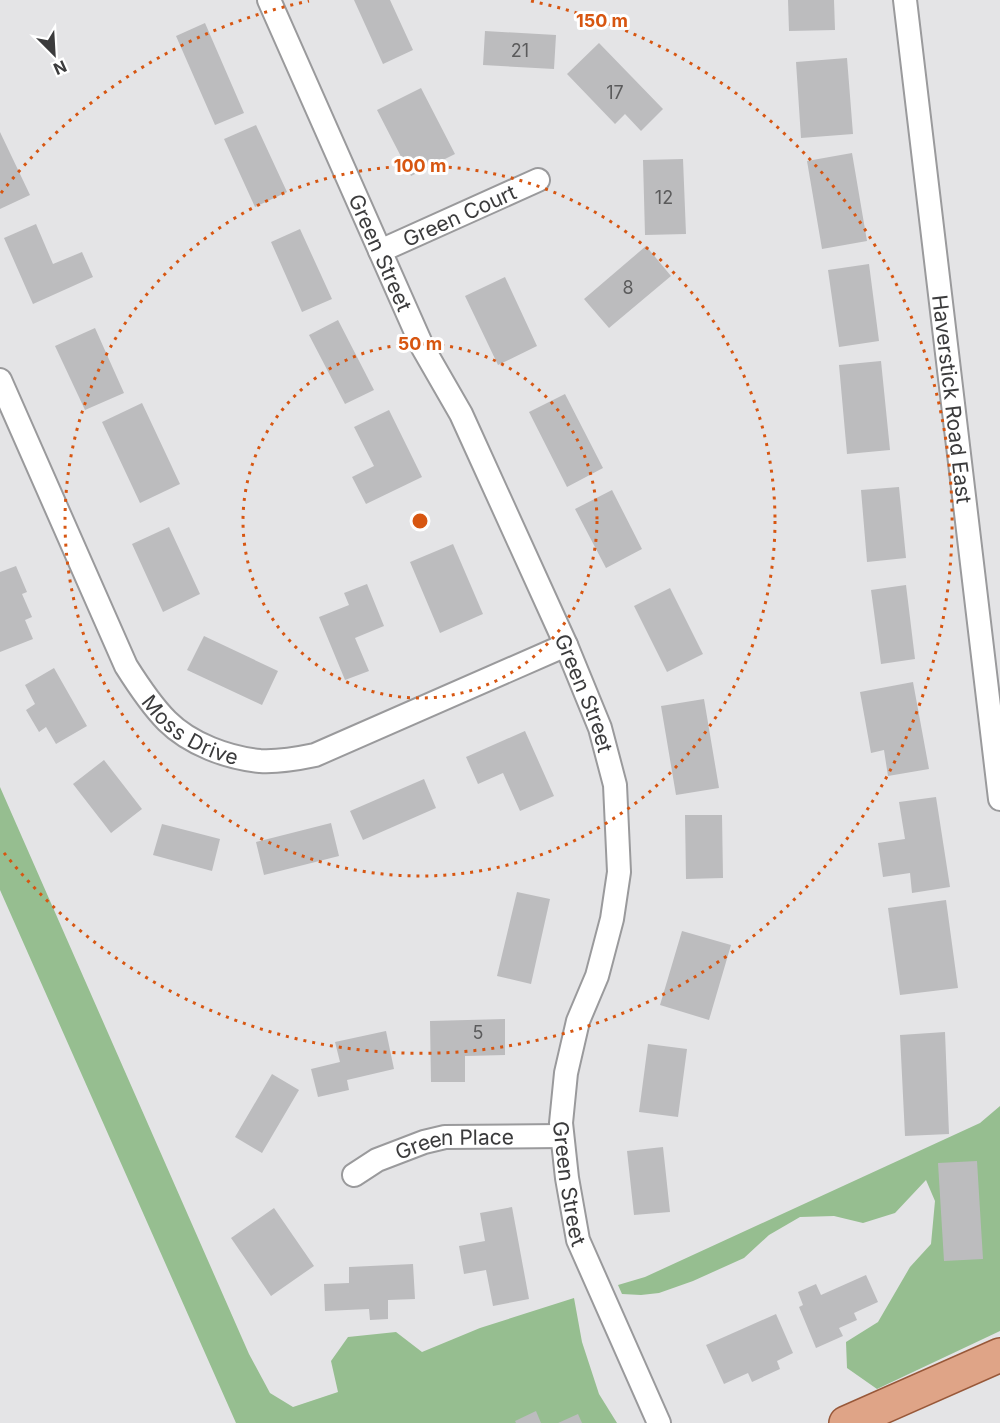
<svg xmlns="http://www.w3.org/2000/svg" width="1000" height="1423" viewBox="0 0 1000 1423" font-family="Inter,sans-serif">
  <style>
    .green { fill: #96be90 }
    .building { fill: #bcbcbe }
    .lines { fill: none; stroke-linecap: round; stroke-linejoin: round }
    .minor-casing { stroke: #9a9a9c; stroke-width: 26 }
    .primary-casing { stroke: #985839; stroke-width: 36 }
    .minor { stroke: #fff; stroke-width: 22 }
    .primary { stroke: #dfa487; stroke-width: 33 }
    .ring { fill: none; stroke: #d75611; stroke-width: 3; stroke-dasharray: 3 6 }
    .labels { text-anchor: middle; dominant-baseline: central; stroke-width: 6; stroke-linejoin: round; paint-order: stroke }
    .number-label { font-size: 18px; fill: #5b5b5c }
    .street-label { font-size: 21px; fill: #3b3b3c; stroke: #fff }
    .centre { fill: #d75611; stroke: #fff; stroke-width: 3 }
    .ring-label { font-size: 18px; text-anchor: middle; font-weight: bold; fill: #d75611; stroke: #fff; stroke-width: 6; stroke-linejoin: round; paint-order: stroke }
  </style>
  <rect width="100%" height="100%" fill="#e4e4e6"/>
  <path class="green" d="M0,787l249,567 21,39 23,14 45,-15 -7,-31 17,-24 48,-5 26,20 58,-24 94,-30 8,44 17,52 18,29h-381l-236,-533z
    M1000,1106v225l-123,58 -30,-21 -1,-26 32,-20 32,-55 21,-23 4,-43 -9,-21 -31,33 -32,10 -29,-7 -34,1 -31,18 -25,23 -51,23 -34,12 -18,2 -19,-1 -4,-9 27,-8 335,-154z"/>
  <path class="building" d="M354,0h36l23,50 -30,14z
    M788,0h46l1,30 -46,1z
    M205,23l39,90 -29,12 -39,-89z
    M485,31l71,4 -2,34 -71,-4z
    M599,43l64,66 -22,22 -16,-17 -10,10 -48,-50z
    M847,58l6,76 -52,4 -5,-76z
    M421,88l34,66 -44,22 -34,-66z
    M256,125l31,67 -32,15 -31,-68z
    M0,132l30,63 -30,14z
    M852,153l15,88 -45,8 -15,-88z
    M683,159l3,75 -41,1 -2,-75z
    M36,224l17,40 29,-12 11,25 -60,27 -29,-66z
    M300,229l32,70 -30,13 -31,-70z
    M646,246l25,30 -62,52 -25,-29z
    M869,264l10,77 -40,6 -11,-77z
    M505,277l32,69 -39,19 -33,-69z
    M338,320l36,70 -29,14 -36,-69z
    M95,328l29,65 -39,17 -30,-64z
    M881,361l9,89 -43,4 -8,-89z
    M565,394l38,74 -36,19 -38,-75z
    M142,403l38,81 -40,19 -38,-81z
    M389,410l33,67 -56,27 -14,-27 22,-11 -20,-39z
    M899,487l7,71 -39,4 -6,-72z
    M612,490l30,59 -36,19 -31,-59z
    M169,527l31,67 -37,18 -31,-68z
    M453,544l30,70 -43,19 -30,-71z
    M16,566l11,26 -5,2 10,23 -7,3 8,19 -33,13v-80z
    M367,584l17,42 -29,12 14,33 -24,9 -26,-63 30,-12 -5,-12z
    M906,585l9,74 -34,5 -10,-74z
    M670,588l33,66 -36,18 -33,-66z
    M204,636l74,35 -16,34 -75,-35z
    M54,668l33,58 -31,18 -10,-17 -7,5 -13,-22 9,-6 -10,-19z
    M913,682l16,87 -41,7 -4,-26 -13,3 -11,-61z
    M704,699l15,89 -43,7 -15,-89z
    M525,731l29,65 -34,15 -17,-38 -25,11 -12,-27z
    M104,760l38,49 -31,24 -38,-49z
    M424,779l12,29 -73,32 -13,-29z
    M936,797l14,90 -38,6 -2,-20 -27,4 -5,-34 27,-4 -6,-37z
    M685,815h37l1,63 -37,1z
    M331,823l8,33 -75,19 -8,-33z
    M162,824l58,15 -8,32 -59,-16z
    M517,892l33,7 -19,85 -34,-8z
    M946,900l12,88 -58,7 -12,-87z
    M682,931l49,14 -22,75 -49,-15z
    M505,1019v36l-40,1v26h-34l-1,-61z
    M386,1031l8,38 -47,11 2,10 -31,7 -7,-28 29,-7 -5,-20z
    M945,1032l4,102 -44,2 -5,-101z
    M648,1044l39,5 -9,68 -39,-5z
    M272,1074l27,16 -37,63 -27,-16z
    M663,1147l7,65 -36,3 -7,-64z
    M977,1161l6,98 -39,2 -6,-98z
    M512,1207l17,92 -36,7 -7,-36 -22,4 -5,-28 26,-5 -5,-28z
    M274,1208l40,58 -43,30 -40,-58z
    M413,1264l2,35 -27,1v19l-18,1 -1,-11 -44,2 -1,-27 25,-1v-16z
    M866,1275l12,27 -24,11 3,7 -18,8 4,8 -27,12 -17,-41 4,-2 -5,-13 18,-8 5,11z
    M776,1314l17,39 -16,8 3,8 -28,13 -4,-9 -24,11 -18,-39z
    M536,1411l5,12h-25l-1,-2z
    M578,1414l4,9h-24z"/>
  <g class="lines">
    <g class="minor-casing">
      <g id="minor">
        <path id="s1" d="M269,0l154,348 38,66 105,231 34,83 15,57 4,87 -7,47 -15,57 -19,45 -12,52 -5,50 6,55 11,62 81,183"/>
        <path id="s2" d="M905,0l95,799"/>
        <path id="s3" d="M380,251l158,-71"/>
        <path id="s4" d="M0,380l126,286c12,19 25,39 41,55 23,23 61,37 93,40 18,1 36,-2 55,-6l251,-110"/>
        <path id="s5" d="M354,1175l23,-15 47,-18 21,-5 117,-1"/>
      </g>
    </g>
    <g class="primary-casing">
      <path id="primary" d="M846,1423l154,-68"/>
    </g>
    <use href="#minor" class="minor"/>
    <use href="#primary" class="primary"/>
  </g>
  <g class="ring">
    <circle cx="420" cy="521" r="177"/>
    <circle cx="420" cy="521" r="355"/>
    <path d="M1 193A532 532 0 0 1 309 1M531 1A532 532 0 1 1 1 849"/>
  </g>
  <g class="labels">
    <g class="number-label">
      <text x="520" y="50">21</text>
      <text x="615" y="92">17</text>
      <text x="664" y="197">12</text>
      <text x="628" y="287">8</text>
      <text x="478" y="1032">5</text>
    </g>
    <g class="street-label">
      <text stroke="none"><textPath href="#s3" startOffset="87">Green Court</textPath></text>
      <text stroke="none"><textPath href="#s1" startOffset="276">Green Street</textPath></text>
      <text stroke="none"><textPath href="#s2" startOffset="402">Haverstick Road East</textPath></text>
      <text stroke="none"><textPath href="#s1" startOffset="762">Green Street</textPath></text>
      <text stroke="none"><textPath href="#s4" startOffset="406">Moss Drive</textPath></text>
      <text stroke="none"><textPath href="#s5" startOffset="108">Green Place</textPath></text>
      <text stroke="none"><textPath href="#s1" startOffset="1266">Green Street</textPath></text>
    </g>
  </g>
  <circle cx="420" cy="521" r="9" class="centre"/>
  <g class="ring-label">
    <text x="602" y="27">150 m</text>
    <text x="420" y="172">100 m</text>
    <text x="420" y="350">50 m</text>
  </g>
  <g transform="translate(54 54) rotate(156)" stroke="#ffffff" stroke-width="4.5" paint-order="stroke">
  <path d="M0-4.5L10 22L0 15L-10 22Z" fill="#3b3b3c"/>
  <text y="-9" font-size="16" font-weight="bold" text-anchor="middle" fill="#3b3b3c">N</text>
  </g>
</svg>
